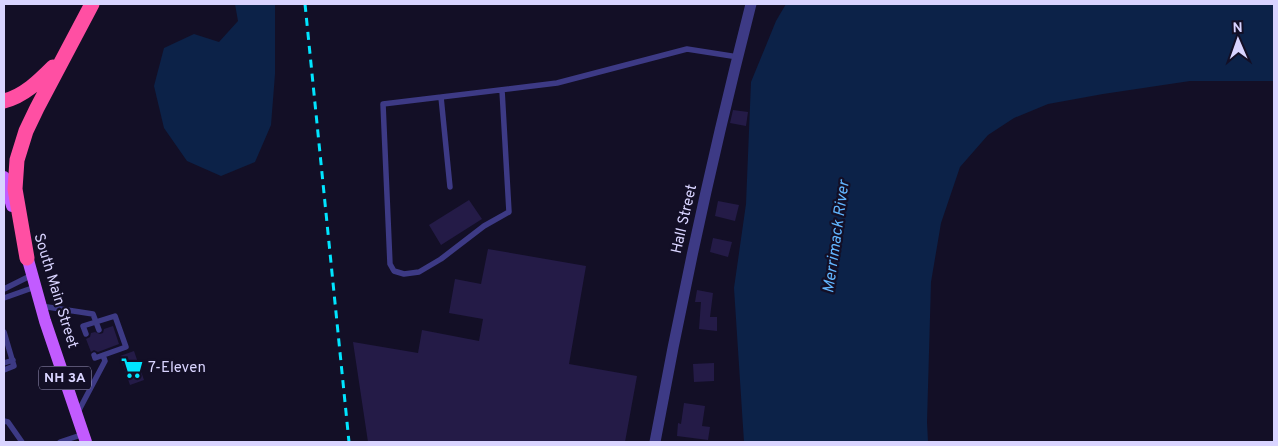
<svg xmlns="http://www.w3.org/2000/svg" width="1278" height="446" viewBox="0 0 1278 446" font-family="Overpass,sans-serif">
  <style>
    .water { fill: #0c2248 }
    .building { fill: #241b47 }
    .lines { fill: none; stroke-linecap: round; stroke-linejoin: round }
    .lane { stroke: #3d3a85; stroke-width: 5.5 }
    .street { stroke: #3d3a85; stroke-width: 11 }
    .primary { stroke: #c25bff; stroke-width: 12 }
    .highway { stroke: #ff4fa3; stroke-width: 15 }
    .rail { stroke: #00e5ff; stroke-width: 3; stroke-dasharray: 8 6; stroke-linecap: butt }
    .labels { text-anchor: middle; dominant-baseline: central; stroke-width: 4.5; stroke-linejoin: round; paint-order: stroke }
    .shield { fill: #130f26; stroke: #9e99be; stroke-width: 1 }
    .shield-label { font-size: 14px; font-weight: bold; fill: #d9d4ff }
    .street-label { font-size: 15px; fill: #d9d4ff; stroke: #130f26 }
    .poi-label { font-size: 15px; fill: #d9d4ff; stroke: #130f26; text-anchor: start }
    .water-label { font-size: 16px; font-style: italic; fill: #62b6ff; stroke: #130f26 }
  </style>
  <rect width="100%" height="100%" fill="#130f26"/>
  <path class="water" d="M235,4h40v70l-4,51 -16,37 -34,14 -34,-15 -23,-33 -10,-42 10,-38 30,-14 25,8 19,-21z
    M786,4h488v77h-84l-87,13 -55,10 -34,14 -26,17 -28,32 -19,56 -10,59 -4,140 1,20h-184l-10,-154 12,-84 5,-122 25,-61z"/>
  <path class="building" d="M733,110l15,2 -2,14 -16,-3z
    M469,200l13,19 -41,26 -12,-20z
    M718,201l21,4 -4,16 -20,-5z
    M713,238l19,4 -4,15 -18,-5z
    M488,249l98,17 -17,98 68,12 -12,66h-257l-15,-100 65,11 4,-23 57,11 4,-22 -34,-6 6,-34 26,5z
    M697,290l16,3 -3,24h7v14l-18,-2 2,-27h-6z
    M113,326l6,18 -21,8 -4,-2 -3,2 -5,-13 4,-2 1,-4 4,-1 5,2 3,-1 1,-4z
    M134,351l10,29 -14,5 -10,-29z
    M714,363v18l-20,1 -1,-18z
    M684,403l21,3 -3,20 8,1 -2,13 -31,-4 1,-13 3,1z"/>
  <g class="lines">
    <path class="lane" d="M502,90l7,122 -25,14 -43,33 -22,13 -15,2 -10,-3 -4,-7 -7,-160 174,-21 130,-34 51,8
      M441,97l9,90
      M4,289l28,-14
      M4,298l31,-11
      M41,306l52,8 6,16
      M4,332l10,34 -10,4
      M86,334l-3,-8 32,-10 11,31 -31,11 -1,-3
      M4,363l9,-3
      M78,412l27,-51 -2,-6
      M4,421l4,1 14,20
      M60,442l24,-8"/>
    <path class="street" d="M655,442c27,-147 59,-293 96,-438"/>
    <path class="primary" d="M4,177l8,29
      M25,249l20,72 41,121"/>
    <path class="highway" d="M4,101c20,-5 35,-20 49,-34
      M27,258l-12,-69 2,-29 9,-29 11,-23 55,-104"/>
    <path class="rail" d="M305,4l44,438"/>
  </g>
  <defs>
    <g id="supermarket-bare" transform="scale(1.725)"><path d="M-6-5.5h2.5l.6 2H6L4.5 2H-2.5L-4.4-4H-6ZM-1.5 3.2a1.3 1.3 0 1 0 .1 0ZM3 3.2a1.3 1.3 0 1 0 .1 0Z" fill="#00e5ff" stroke="#130f26" stroke-width="2.5" paint-order="stroke"/></g>
  </defs>
  <g fill-rule="evenodd">
    <use href="#supermarket-bare" x="132" y="368"/>
  </g>
  <g class="labels">
    <rect class="shield" x="39" y="366.5" width="52" height="23" rx="4"/>
    <g class="shield-label">
      <text x="65" y="378">NH 3A</text>
    </g>
    <g class="street-label">
      <text transform="translate(685 219) rotate(-77)">Hall Street</text>
      <text transform="translate(55 291) rotate(73)">South Main Street</text>
    </g>
    <g class="poi-label">
      <text x="148" y="368">7-Eleven</text>
    </g>
    <g class="water-label">
      <text transform="translate(837 237) rotate(-82)">Merrimack River</text>
    </g>
  </g>
  <rect width="1278" height="446" fill="none" stroke="#d9d4ff" stroke-width="10"/>
  <g transform="translate(1238 40) rotate(358)" stroke="#130f26" stroke-width="4" paint-order="stroke">
  <path d="M0-4L9 19L0 12L-9 19Z" fill="#d9d4ff"/>
  <text y="-8" font-size="14" font-weight="bold" text-anchor="middle" fill="#d9d4ff">N</text>
  </g>
</svg>
